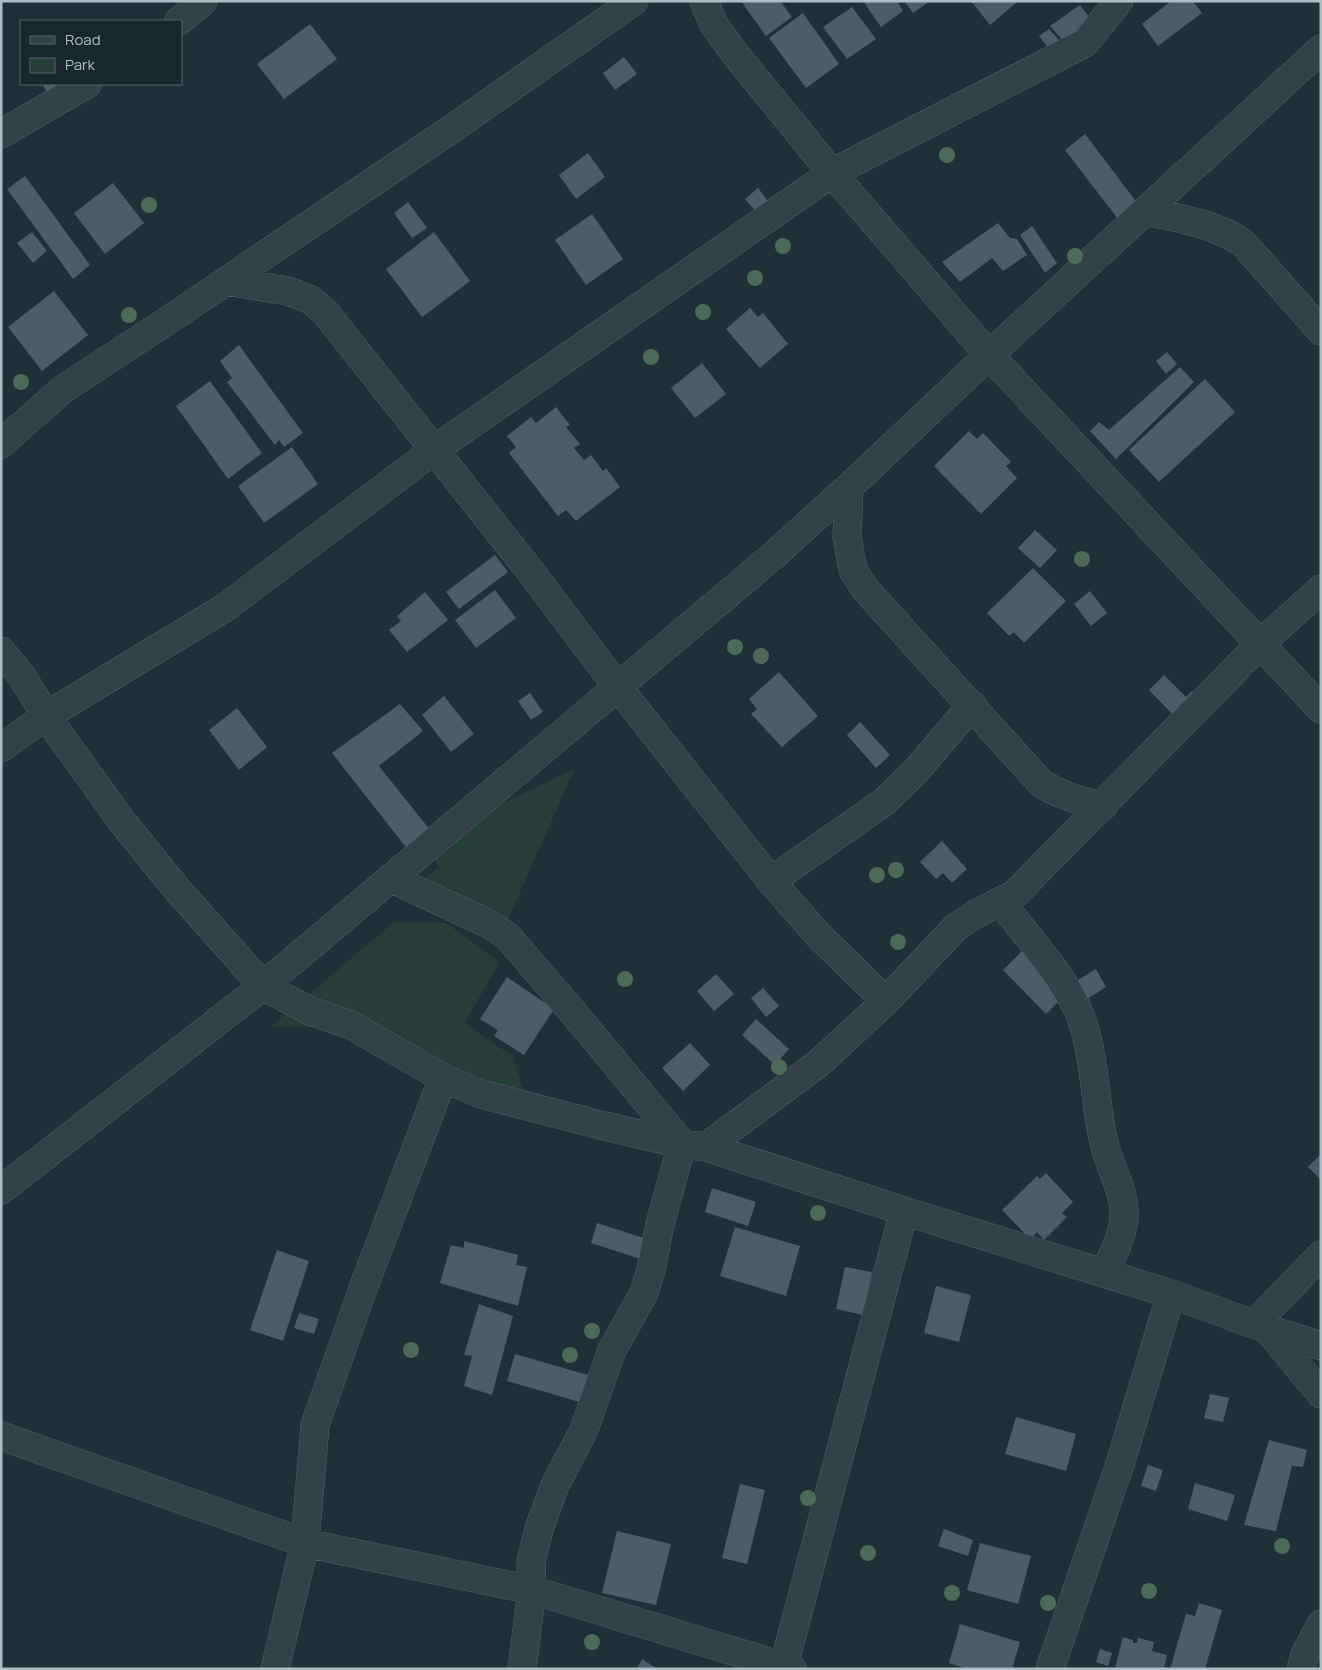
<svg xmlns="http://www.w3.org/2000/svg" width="1322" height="1670" viewBox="0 0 1322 1670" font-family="Manrope,sans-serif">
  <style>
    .green { fill: #263d39 }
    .building { fill: #4c5d67 }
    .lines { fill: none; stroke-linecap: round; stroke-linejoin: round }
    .minor-casing { stroke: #525f66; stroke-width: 29 }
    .minor { stroke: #354149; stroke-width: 28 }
    .tree { fill: #4c6a57 }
  </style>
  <rect width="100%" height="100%" fill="#213038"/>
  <path class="green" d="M575,768l-69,156 -82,-45 15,-12 -6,-9 67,-53z
    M394,922l52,1 54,39 -35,60 23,18 25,16 17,57 -197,-86h-63z"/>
  <path class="building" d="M741,1h39l12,16 -26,19z
    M863,1h34l6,10 -22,16z
    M904,1h26l-17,12z
    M971,1h47l-28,24z
    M1171,1h22l9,12 -44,33 -16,-22z
    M1080,5l13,17 -28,21 -15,-17z
    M852,7l24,32 -29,20 -24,-32z
    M803,13l36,51 -33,24 -37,-50z
    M310,24l27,35 -53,40 -27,-35z
    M1049,29l12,13 -11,8 -11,-14z
    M624,57l13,17 -22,16 -12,-17z
    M42,84h24l-17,11z
    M1085,134l53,70 -20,15 -53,-69z
    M588,153l17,24 -29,22 -17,-24z
    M25,176l65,89 -17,14 -66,-90z
    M113,183l31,40 -39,31 -31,-41z
    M758,188l10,13 -12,11 -11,-13z
    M408,202l19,26 -15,10 -18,-25z
    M592,214l31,45 -37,26 -31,-45z
    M998,223l12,15 7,1 10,16 -24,16 -11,-13 -32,24 -18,-20z
    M1032,226l25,37 -12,10 -25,-38z
    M32,232l15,19 -14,12 -16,-20z
    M434,232l36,49 -48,36 -36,-48z
    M54,291l34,44 -46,36 -34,-44z
    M750,308l8,9 5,-4 25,31 -28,24 -34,-39z
    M239,345l64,88 -19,14 -5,-7 -4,5 -48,-63 5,-4 -12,-17z
    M1167,352l10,12 -11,10 -10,-13z
    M702,363l24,31 -31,24 -24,-30z
    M1180,367l14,15 -78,77 -26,-28 9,-9 10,8z
    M1205,379l30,33 -76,70 -30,-32z
    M210,381l52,72 -34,26 -52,-73z
    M556,407l14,18 -4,2 14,17 -6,4 10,12 7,-5 12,16 3,-3 14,19 -44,34 -10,-11 -8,6 -49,-63 7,-6 -9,-11 24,-19 5,6z
    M969,431l8,8 6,-6 28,29 -5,4 11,12 -36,36 -47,-48z
    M292,447l26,37 -54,39 -26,-37z
    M1035,530l22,20 -17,18 -22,-20z
    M495,555l13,17 -49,37 -13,-17z
    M1033,568l33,33 -42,42 -10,-11 -5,4 -22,-23z
    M495,590l21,28 -40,30 -21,-28z
    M1090,591l17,22 -16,13 -17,-22z
    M425,592l23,28 -41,32 -18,-22 12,-9 -4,-5z
    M779,672l39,44 -36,31 -31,-33 6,-5 -8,-10z
    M1164,675l22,22 6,-6 9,9 -21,22 -31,-32z
    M530,693l13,19 -12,8 -13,-19z
    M444,696l30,38 -23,18 -29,-37z
    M400,704l23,27 -44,35 56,70 -23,19 -80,-102z
    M237,708l30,39 -28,23 -30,-40z
    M860,722l30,33 -14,13 -29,-33z
    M942,841l25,28 -15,14 -9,-10 -7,6 -16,-17z
    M1024,949l43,44 -21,21 -43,-44z
    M1096,969l10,18 -22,14 -11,-18z
    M716,974l18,20 -20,17 -17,-20z
    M507,977l47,32 -30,46 -30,-19 4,-6 -18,-11z
    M763,988l16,18 -13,11 -15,-19z
    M756,1019l33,30 -14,16 -33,-30z
    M690,1043l20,22 -27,26 -21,-23z
    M1321,1154v26l-13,-13z
    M1046,1173l27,29 -11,11 5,4 -23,23 -7,-8 -7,7 -28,-29 35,-34 3,3z
    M712,1188l44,14 -8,24 -43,-14z
    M597,1223l56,18 -6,20 -56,-18z
    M735,1227l65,19 -14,50 -66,-20z
    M464,1241l54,14 -2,10 11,2 -9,39 -78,-23 11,-38 13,3z
    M277,1250l32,11 -26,80 -33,-11z
    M845,1267l27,5 -9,43 -27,-6z
    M936,1286l35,9 -12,47 -35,-9z
    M479,1304l34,12 -21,79 -28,-9 8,-30 -8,-1z
    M299,1313l20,6 -5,15 -20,-6z
    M515,1354l76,22 -8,27 -76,-22z
    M1210,1394l19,4 -6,24 -19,-4z
    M1016,1417l60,17 -10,37 -61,-17z
    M1269,1440l38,10 -4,17 -11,-1 -16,65 -32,-6z
    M1148,1465l15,5 -7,21 -15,-5z
    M1195,1483l40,12 -8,26 -39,-12z
    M740,1484l25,6 -18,74 -25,-6z
    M944,1529l29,11 -5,16 -30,-10z
    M617,1531l54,13 -15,61 -54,-12z
    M980,1543l51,13 -13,48 -51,-14z
    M1199,1603l23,7 -17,59h-35l16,-55 9,2z
    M960,1624l60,18 -8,27h-44l-19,-6z
    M1123,1637l10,3v3h4l1,-5 16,4 -2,9 15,4 -3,14 -49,-1z
    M1100,1649l12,4 -4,13 -12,-4z
    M642,1659l16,10h-21z"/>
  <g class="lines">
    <g class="minor-casing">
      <path id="minor" d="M704,1l10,24 22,30 96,118 157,182 332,354
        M179,21l24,-20
        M1,134l86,-50
        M1146,211c35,8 67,12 97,32l78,88
        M226,281l62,10 23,9 14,12 202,255 90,119 154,195 48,55 67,65
        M1,444l61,-54 111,-73 283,-191 178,-125
        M849,487l-2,50 6,33 12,19 177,195c20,12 38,17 61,22
        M1,651l20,24 25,41 78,108 52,64 87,98 47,25 41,14 92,53 38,16 119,31 82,19 24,3 198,64 267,83 96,35 54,17
        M1,748l45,-32 180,-109 208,-157 398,-277 253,-130 34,-42
        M390,878l97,45 21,14 74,86 100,121 -22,80 -9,46 -7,23 -32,57 -29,82 -28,53 -16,44 -8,32 1,29 -10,79
        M771,881l113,-79 32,-31 56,-66
        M1000,901c26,34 57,67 76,105 19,38 18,95 28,137 5,23 20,46 20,69 1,21 -12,43 -19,61
        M706,1147l113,-84 67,-62 70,-74 18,-12 41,-21 245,-250 61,-55
        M1,1190l262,-204 511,-431 75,-68 140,-132 332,-306
        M1254,1324l67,-69
        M1267,1329l54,65
        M1,1436l304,107 227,47 260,79
        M275,1669l30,-126 10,-118 49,-139 79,-208
        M783,1669l121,-458
        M1050,1669l70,-205 51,-170
        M1301,1669l4,-14 16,-31"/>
    </g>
    <use href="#minor" class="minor"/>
  </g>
  <g class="tree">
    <circle cx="947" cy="155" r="8"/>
    <circle cx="149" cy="205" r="8"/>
    <circle cx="783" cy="246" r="8"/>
    <circle cx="1075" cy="256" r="8"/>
    <circle cx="755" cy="278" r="8"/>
    <circle cx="703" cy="312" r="8"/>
    <circle cx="129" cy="315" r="8"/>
    <circle cx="651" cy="357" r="8"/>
    <circle cx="21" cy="382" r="8"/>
    <circle cx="1082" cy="559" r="8"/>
    <circle cx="735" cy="647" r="8"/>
    <circle cx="761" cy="656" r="8"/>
    <circle cx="896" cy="870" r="8"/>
    <circle cx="877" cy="875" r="8"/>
    <circle cx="898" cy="942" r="8"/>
    <circle cx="625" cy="979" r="8"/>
    <circle cx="779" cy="1067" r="8"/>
    <circle cx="818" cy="1213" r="8"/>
    <circle cx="592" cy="1331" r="8"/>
    <circle cx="411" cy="1350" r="8"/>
    <circle cx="570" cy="1355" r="8"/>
    <circle cx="808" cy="1498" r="8"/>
    <circle cx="1282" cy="1546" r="8"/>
    <circle cx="868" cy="1553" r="8"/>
    <circle cx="1149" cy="1591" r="8"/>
    <circle cx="952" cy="1593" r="8"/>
    <circle cx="1048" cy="1603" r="8"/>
    <circle cx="592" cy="1642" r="8"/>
  </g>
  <rect width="1322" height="1670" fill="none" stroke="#afbdc5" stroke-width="5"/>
  <rect x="20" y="20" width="162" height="65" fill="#1a262d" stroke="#56626a"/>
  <rect x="30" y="36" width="25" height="8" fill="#354149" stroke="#56626a"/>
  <text x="65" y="45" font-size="15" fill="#afbdc5">Road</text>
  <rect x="30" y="58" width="25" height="15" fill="#263d39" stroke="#56626a"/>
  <text x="65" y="70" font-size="15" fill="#afbdc5">Park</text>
</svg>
